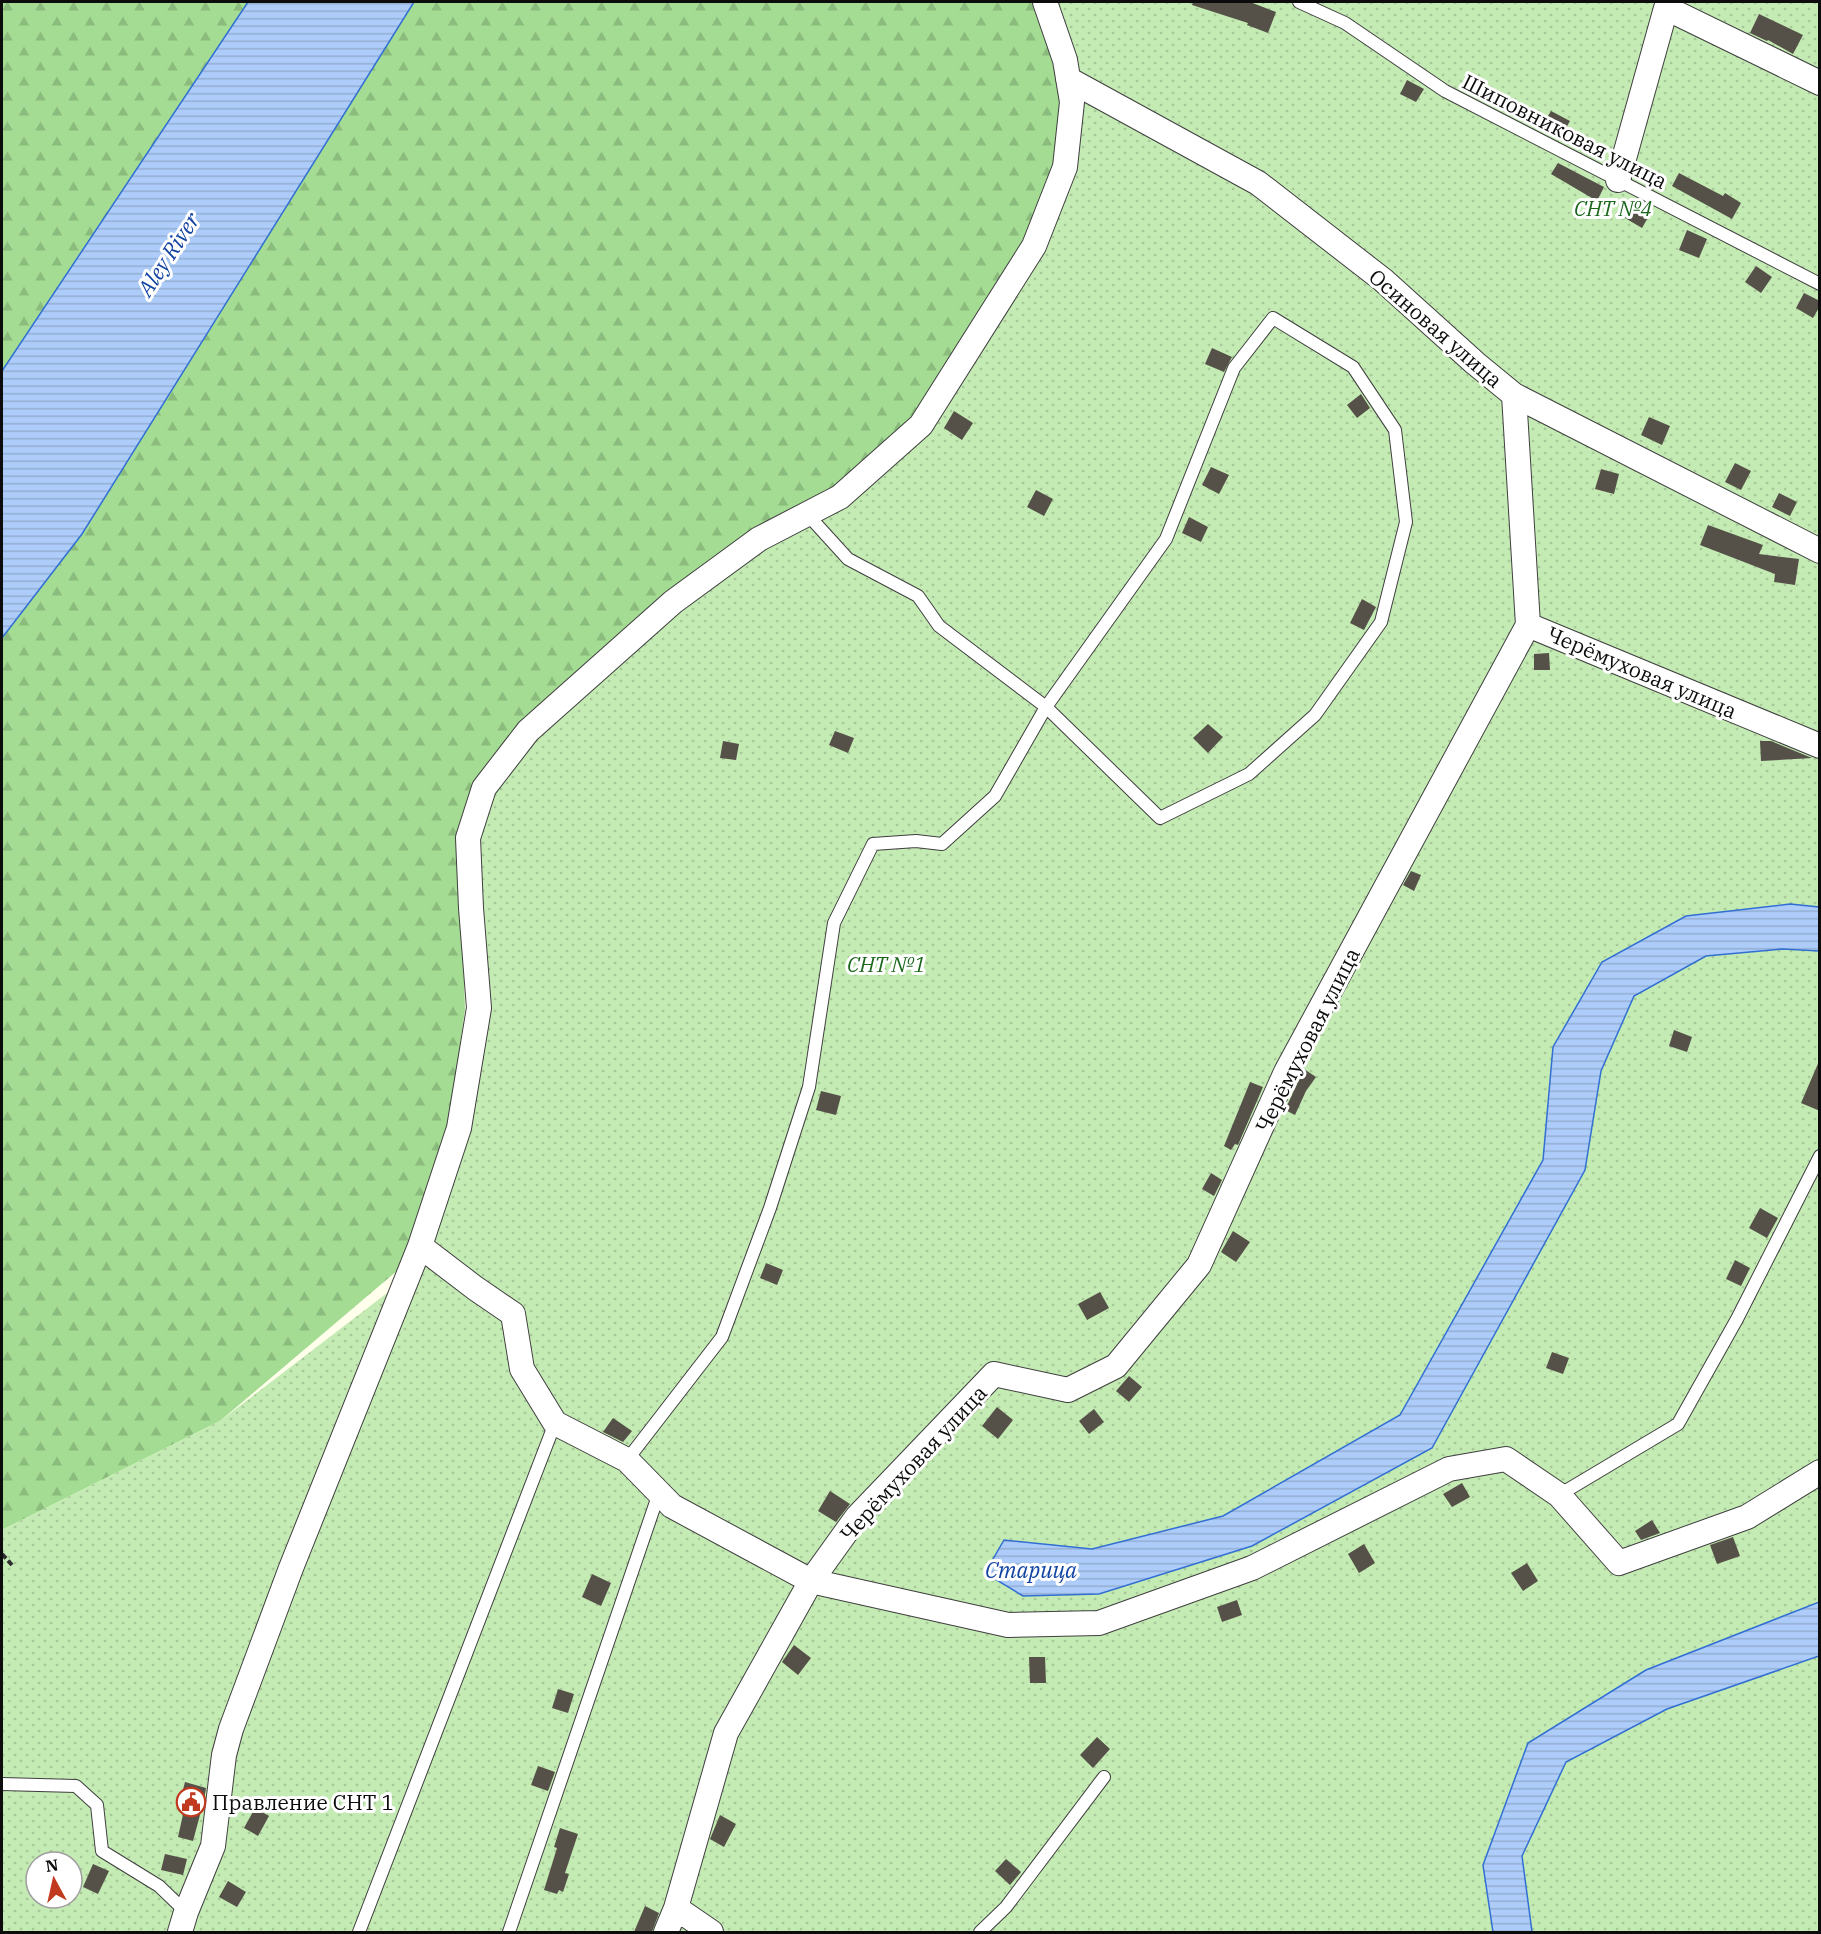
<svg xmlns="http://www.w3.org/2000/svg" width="1821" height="1934" viewBox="0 0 1821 1934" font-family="'IBM Plex Serif',serif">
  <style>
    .forest { fill: url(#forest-firs) }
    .garden { fill: url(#garden-dots); fill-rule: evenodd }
    .water { fill: url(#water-rules); stroke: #316fd3; stroke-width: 1.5 }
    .building { fill: #555048 }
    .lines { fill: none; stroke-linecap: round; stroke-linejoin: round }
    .service-casing { stroke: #3f3f3f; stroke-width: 14 }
    .minor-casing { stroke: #3f3f3f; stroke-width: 26 }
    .path { stroke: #2e2e2e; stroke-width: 4; stroke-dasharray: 6 3; stroke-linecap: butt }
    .service { stroke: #fff; stroke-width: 12 }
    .minor { stroke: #fff; stroke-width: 24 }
    .labels { text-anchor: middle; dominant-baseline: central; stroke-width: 6; stroke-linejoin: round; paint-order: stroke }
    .street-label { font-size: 21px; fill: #0c0c0c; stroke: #fff }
    .park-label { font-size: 21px; font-style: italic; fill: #1a661b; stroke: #fff }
    .poi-label { font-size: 21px; fill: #0c0c0c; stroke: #fff; text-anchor: start }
    .water-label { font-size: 22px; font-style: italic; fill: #1143a2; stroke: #fff }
  </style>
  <defs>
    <pattern id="forest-firs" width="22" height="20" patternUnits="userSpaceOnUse" patternTransform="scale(1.5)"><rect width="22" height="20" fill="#a3dc92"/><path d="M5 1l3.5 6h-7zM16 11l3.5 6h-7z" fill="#8bbc7d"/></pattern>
    <pattern id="garden-dots" width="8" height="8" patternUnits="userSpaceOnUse" patternTransform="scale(1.5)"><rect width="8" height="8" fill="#c4ebb3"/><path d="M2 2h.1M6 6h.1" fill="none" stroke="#a7c899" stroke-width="1.8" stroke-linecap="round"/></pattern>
    <pattern id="water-rules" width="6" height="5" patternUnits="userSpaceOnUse" patternTransform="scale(1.5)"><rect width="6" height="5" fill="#aeccf9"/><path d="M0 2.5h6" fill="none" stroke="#94aed4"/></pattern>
  </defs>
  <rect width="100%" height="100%" fill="#ffffeb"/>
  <path class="forest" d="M2,2h246l-246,369z
    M414,2h631l20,58v107l-144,258 -248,177 -152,119 -40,50 -22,59 6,180 -16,112 -40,126 -11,22 -178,151 -218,109v-892l80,-104z"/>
  <path class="garden" d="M1045,2h774v905l-29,-3 -104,12 -133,131 -10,113 -142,255 -178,101 -131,33 -87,-9 18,56 76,-2 153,-48 180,-98 153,-278 16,-99 33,-75 72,-40 76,-7 37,2v651l-173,68 -118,73 -45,122 10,67h-1491v-402l218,-109 188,-144 71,-269 -11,-170 27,-57 178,-179 248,-177 113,-179 38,-144zM36,1862h36v36h-36z
    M1819,1656v276h-287l-10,-76 44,-94 101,-53z"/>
  <path class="water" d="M248,2h166l-332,532 -80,104v-267z
    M1790,904l29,3v44l-37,-2 -76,7 -72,40 -33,75 -16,99 -153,278 -180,98 -153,48 -76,2 -38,-23 19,-33 88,9 131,-33 177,-101 143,-255 10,-113 49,-85 84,-46z
    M1819,1602v54l-152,53 -101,53 -44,94 10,76h-39l-10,-67 45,-122 118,-73z"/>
  <path class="building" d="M1193,2h57l26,10 -8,21 -21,-8 1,-2 -56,-18z
    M1759,14l44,21 -10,19 -25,-14 -1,1 -17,-8z
    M1407,80l17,9 -8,13 -16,-8z
    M1551,111l19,10 -8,14 -19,-11z
    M1558,163l46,24 -7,14 -46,-27z
    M1679,173l44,23 2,-3 16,10 -9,16 -60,-33z
    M1633,204l17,10 -8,14 -17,-10z
    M1687,230l20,9 -8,19 -20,-8z
    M1756,266l16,11 -11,16 -16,-11z
    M1804,293l16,8v5l-7,12 -17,-10z
    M1212,348l20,9 -8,15 -19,-8z
    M1361,394l9,14 -13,10 -10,-13z
    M954,411l19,12 -11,17 -18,-12z
    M1649,417l21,9 -8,19 -21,-10z
    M1735,463l16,8 -10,19 -16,-8z
    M1211,467l18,8 -10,19 -17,-9z
    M1601,469l18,5 -5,20 -19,-5z
    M1036,490l17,9 -9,17 -17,-9z
    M1779,493l18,9 -7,14 -18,-9z
    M1189,517l19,10 -7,15 -19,-9z
    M1708,525l55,20 -4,9 40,5 -4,26 -21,-3 1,-8 -75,-29z
    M1362,599l14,8 -12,23 -14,-7z
    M1549,653l1,17h-16v-16z
    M1208,724l15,13 -15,16 -15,-15z
    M835,731l19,7 -6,15 -19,-8z
    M723,741l16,3 -3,16 -16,-2z
    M1760,741h11l41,17 -51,3z
    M1411,871l10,4 -7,16 -11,-6z
    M1674,1030l18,7 -5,15 -18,-6z
    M1820,1059v52l-19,-8z
    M1304,1069l12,8 -10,14 -11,24 -10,-5z
    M1250,1082l13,5 -25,58 -3,-1 -4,6 -7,-4z
    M821,1091l20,5 -5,19 -20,-5z
    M1211,1173l11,7 -8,16 -12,-7z
    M1760,1208l18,10 -11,20 -18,-10z
    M1233,1231l17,11 -14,20 -15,-10z
    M1735,1260l15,8 -9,18 -15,-7z
    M766,1263l17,7 -6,15 -17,-7z
    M1100,1292l9,16 -22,12 -9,-16z
    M1552,1352l17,6 -6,16 -17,-6z
    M1129,1376l13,11 -13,15 -13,-11z
    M997,1407l16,13 -15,19 -16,-13z
    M1094,1409l10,13 -15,12 -10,-13z
    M613,1418l19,13 -9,11 -20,-10z
    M1462,1483l8,14 -18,10 -9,-13z
    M830,1491l20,13 -14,18 -18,-11z
    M1652,1520l8,13 -19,7 -6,-9z
    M1733,1537l7,19 -23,8 -7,-19z
    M1364,1544l11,19 -16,10 -11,-19z
    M1527,1563l11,18 -15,10 -12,-18z
    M592,1574l19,9 -10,23 -19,-9z
    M1237,1600l5,15 -20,7 -5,-15z
    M794,1645l17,13 -13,17 -16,-13z
    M1029,1657h16l1,26h-16z
    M558,1689l16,5 -6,19 -16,-5z
    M1097,1737l13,12 -17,19 -13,-13z
    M538,1766l17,6 -7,19 -17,-6z
    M185,1782l21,6 -2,12 -11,41 -15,-4 6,-27 -6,-1z
    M255,1808l14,8 -11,20 -14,-8z
    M720,1815l16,9 -12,23 -14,-8z
    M560,1828l18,6 -13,39 4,1 -6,18 -4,-2 -2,4 -13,-4 13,-42 -3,-1z
    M165,1854l22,5 -4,16 -22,-5z
    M1006,1859l15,13 -11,13 -15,-14z
    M93,1864l16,7 -11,23 -15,-7z
    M228,1881l18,11 -9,15 -18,-10z
    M645,1906l14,7 -7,19h-18z"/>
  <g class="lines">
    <g class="service-casing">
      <path id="service" d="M1299,2l46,21 100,68 375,193
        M627,1460l95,-123 48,-129 39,-121 25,-164 39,-79 43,-3 26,3 53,-48 51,-89 120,-168 68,-171 39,-50 80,49 42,63 11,92 -25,100 -66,93 -66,59 -89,44 -114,-111 -107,-81 -21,-30 -70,-37 -40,-44
        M1559,1495l119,-71 59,-105 83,-163
        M2,1784l74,2 21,19 5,46 57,35 27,26
        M359,1932l196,-509
        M509,1932l150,-439
        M980,1932l26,-25 98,-130"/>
    </g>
    <g class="minor-casing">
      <path id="minor" d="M1068,79l190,104 125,97 92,83 39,32 306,156
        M1618,180l48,-172 154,75
        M1514,395l14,230
        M420,1246l55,42 38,26 9,55 33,54 72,37 45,46 139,75 197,44 91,-2 153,-55 197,-99 57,-10 53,36 60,68 128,-46 73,-45
        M676,1908l35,24
        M180,1932l6,-20 27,-66 11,-91 7,-26 60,-161 129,-322 39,-118 20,-120 -8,-100 -3,-70 16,-50 44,-57 145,-129 86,-63 81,-42 81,-72 113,-179 31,-79 7,-65 -7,-42 -20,-58
        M666,1932l10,-24 50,-175 85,-152 46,-64 137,-143 74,16 48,-24 83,-101 87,-193 242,-447 292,121"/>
    </g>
    <path class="path" d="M2,1554l10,11"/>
    <use href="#service" class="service"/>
    <use href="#minor" class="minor"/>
  </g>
  <defs>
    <g id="civic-ring" transform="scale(1.5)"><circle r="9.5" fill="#fff" stroke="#c13a1f" stroke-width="1.5"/><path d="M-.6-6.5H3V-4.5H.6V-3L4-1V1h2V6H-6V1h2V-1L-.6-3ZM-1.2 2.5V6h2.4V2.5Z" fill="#c13a1f"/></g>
  </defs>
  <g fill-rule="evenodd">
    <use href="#civic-ring" x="191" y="1802"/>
  </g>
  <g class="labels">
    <g class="street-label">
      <text transform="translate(1565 131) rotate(27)">Шиповниковая улица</text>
      <text transform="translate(1436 328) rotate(41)">Осиновая улица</text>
      <text transform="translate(1642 672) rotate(23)">Черёмуховая улица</text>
      <text transform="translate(1307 1040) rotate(-63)">Черёмуховая улица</text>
      <text transform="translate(913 1463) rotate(-47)">Черёмуховая улица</text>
    </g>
    <g class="park-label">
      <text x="1613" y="208">СНТ №4</text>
      <text x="886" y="964">СНТ №1</text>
    </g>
    <g class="poi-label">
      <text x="212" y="1802">Правление СНТ 1</text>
    </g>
    <g class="water-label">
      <text transform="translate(168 254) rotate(-57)">Aley River</text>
      <text x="1031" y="1569">Старица</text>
    </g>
  </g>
  <rect width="1821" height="1934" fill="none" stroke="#0c0c0c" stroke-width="6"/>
  <g transform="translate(54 1880) rotate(352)"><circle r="28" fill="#ffffff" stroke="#9e9e9e" stroke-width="1.5"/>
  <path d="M0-4.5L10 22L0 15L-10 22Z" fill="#c13a1f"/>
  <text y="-9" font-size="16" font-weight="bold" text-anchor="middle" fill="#0c0c0c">N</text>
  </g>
</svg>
